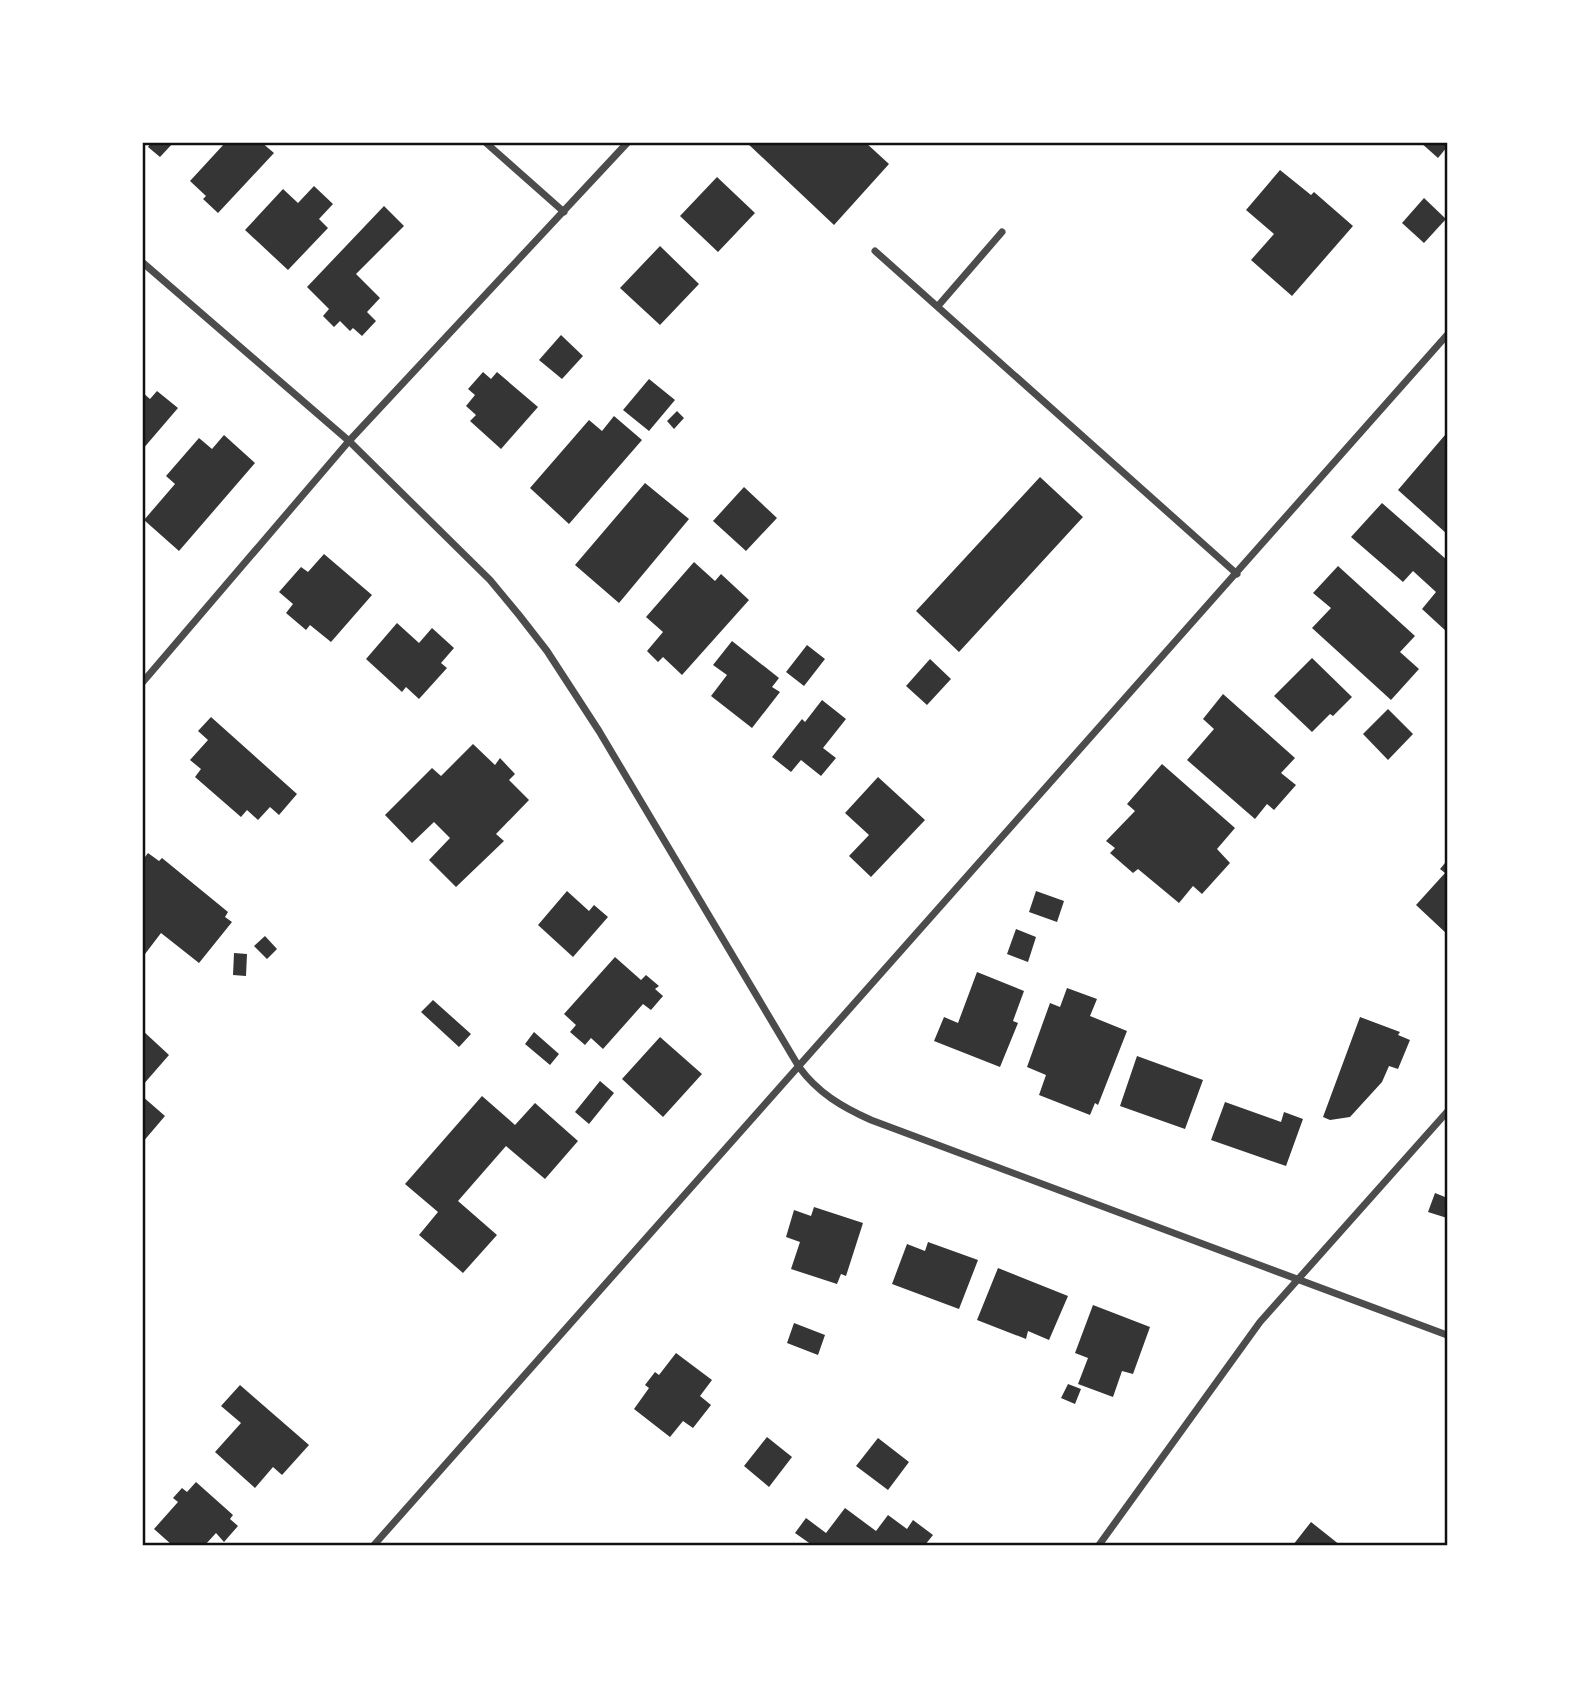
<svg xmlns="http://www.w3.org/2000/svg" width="1589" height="1687" viewBox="0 0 1589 1687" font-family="Inter,sans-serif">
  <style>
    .building { fill: #353535 }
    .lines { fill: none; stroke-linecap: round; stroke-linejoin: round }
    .minor { stroke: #4c4c4c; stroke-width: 7 }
    .neatline { fill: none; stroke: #111; stroke-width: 2.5 }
  </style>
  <rect width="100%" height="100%" fill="#fff"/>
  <path class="building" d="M148,142h26l-14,15 -12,-10 2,-3z
    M223,142l35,2 3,-2 13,11 -56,60 -15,-14 3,-3 -16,-15 35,-38z
    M746,142h119l24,22 -55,61z
    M1420,142h27v5l-9,11z
    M1280,170l31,25 3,-3 39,34 -61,70 -41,-36 23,-26 -28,-24z
    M717,177l38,36 -37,39 -38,-36z
    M314,186l19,18 -14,15 9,9 -40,42 -43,-40 38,-41 15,14z
    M1424,198l22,21 -22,24 -22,-20z
    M384,206l20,20 -48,48 24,24 -13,14 9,9 -14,15 -9,-8 -3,3 -10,-10 -6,6 -11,-11 6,-7 -22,-22z
    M660,246l39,38 -39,41 -40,-37z
    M561,335l22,21 -21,23 -23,-19z
    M483,372l8,7 6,-7 41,35 -37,42 -31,-28 6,-6 -10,-9 9,-11 -7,-6z
    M649,379l26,21 -26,31 -26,-21z
    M157,391l21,17 -36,42v-58l8,7z
    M677,411l7,7 -10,11 -7,-8z
    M614,416l28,24 -73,84 -39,-36 59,-68 13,11z
    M224,435l31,28 -76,88 -35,-31 31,-36 -9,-8 33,-38 13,11z
    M1445,435l2,3v96l-49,-44z
    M1040,477l43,40 -124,135 -43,-41z
    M645,483l44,36 -70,84 -44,-38z
    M744,487l33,31 -31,33 -33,-30z
    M1382,503l65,57v72l-25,-23 14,-17 -23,-21 -10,11 -52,-45z
    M324,554l48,41 -41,47 -21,-17 -4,5 -20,-17 7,-9 -14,-12 22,-25 7,5z
    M694,562l21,19 6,-7 28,26 -67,75 -19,-18 -5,5 -11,-11 16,-19 -17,-15z
    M1338,566l77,70 -15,16 19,17 -28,31 -79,-72 19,-20 -18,-15z
    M397,623l22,20 13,-15 22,20 -13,15 6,5 -28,31 -13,-12 -4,5 -36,-33z
    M732,641l47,37 -7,9 8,5 -28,36 -41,-32 16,-21 -14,-10z
    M807,645l18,14 -21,27 -18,-14z
    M1312,658l40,39 -19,19 -3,-2 -18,18 -38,-36z
    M930,659l21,20 -24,26 -21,-19z
    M1223,694l72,64 -14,15 15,12 -22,25 -7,-6 -12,15 -68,-59 27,-31 -11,-10z
    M822,700l24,19 -23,29 13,10 -15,18 -20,-16 -10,12 -19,-15 30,-38 3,3z
    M1388,709l25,25 -25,26 -25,-26z
    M211,717l86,77 -18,21 -9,-8 -12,13 -11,-10 -6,7 -46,-40 6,-8 -11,-9 18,-20 -10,-9z
    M473,744l22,21 5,-7 15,16 -6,6 20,20 -33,34 8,7 -48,46 -27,-27 21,-22 -16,-16 -22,21 -27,-28 47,-47 9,8z
    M1162,764l73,64 -18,21 13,14 -28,31 -9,-8 -14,17 -41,-34 -5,4 -23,-20 5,-5 -9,-7 29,-30 -8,-7z
    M878,777l47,43 -54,57 -22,-21 20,-21 -24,-22z
    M148,853l11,8 3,-3 66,54 -3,5 7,5 -33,41 -38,-30 -19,25v-97z
    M1445,863l2,1v70l-31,-29 29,-32 -5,-4z
    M567,891l22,20 5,-6 14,12 -35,40 -35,-32z
    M1036,891l28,10 -7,21 -28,-10z
    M1016,929l20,8 -8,25 -21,-8z
    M265,936l12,13 -10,10 -13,-13z
    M234,953l13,1 -1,22 -13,-1z
    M615,957l26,23 5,-5 13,11 -4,3 8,7 -12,14 -8,-6 -40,45 -12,-11 -6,7 -15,-13 6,-7 -12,-11z
    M977,972l47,19 -11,30 5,2 -18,44 -66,-26 10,-24 14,6z
    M1067,988l30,11 -7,17 37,15 -29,74 -3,-2 -5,12 -51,-20 7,-20 -19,-8 23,-64 10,4z
    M433,1000l38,34 -12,13 -38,-35z
    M1360,1017l40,15 -2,3 12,5 -12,29 -9,-3 -7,16 -32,35 -20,3 -7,-3z
    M142,1030l27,25 -27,31z
    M534,1032l25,22 -9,11 -25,-21z
    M660,1037l42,37 -39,43 -41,-38z
    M1137,1056l66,24 -18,49 -65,-23z
    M600,1081l14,12 -25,31 -14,-12z
    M142,1096l23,20 -23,27z
    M482,1096l33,29 20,-22 43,38 -33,38 -39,-33 -48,55 39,34 -34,38 -44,-38 19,-23 -33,-28z
    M1225,1102l56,20 3,-10 19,7 -17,47 -75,-26z
    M1447,1192v26l-19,-6 7,-19 10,4z
    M814,1207l49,16 -17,53 -5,-2 -4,10 -46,-15 9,-27 -14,-5 8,-27 17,6z
    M928,1242l50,18 -19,49 -67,-25 15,-40 18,7z
    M998,1268l70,28 -19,44 -21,-9 -2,8 -49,-19z
    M1093,1305l57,22 -17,47 -11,-3 -9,26 -35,-13 10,-26 -13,-5z
    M794,1323l31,12 -7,20 -31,-12z
    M676,1353l36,27 -12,16 11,9 -18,23 -10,-7 -13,16 -36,-28 15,-21 -4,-3 10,-13 4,3z
    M1068,1384l13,5 -6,15 -14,-6z
    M240,1385l69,60 -27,30 -9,-8 -18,21 -40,-36 26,-29 -20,-17z
    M767,1437l25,20 -23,30 -25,-21z
    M878,1438l31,24 -21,28 -32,-24z
    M196,1482l37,33 -3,4 8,7 -14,16 -8,-9 -11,12h-33l-18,-16 24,-27 -5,-4 9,-10 5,4z
    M845,1508l31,23 12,-16 19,14 6,-9 20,15 -8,10h-113l-17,-12 11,-15 20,15z
    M1311,1522l29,23h-47z"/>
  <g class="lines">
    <path class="minor" d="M485,142l79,70
      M875,251l362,323
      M142,262l207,179 141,139 29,35 28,36 52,80 200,336c19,26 43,40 72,53l576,215
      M938,306l64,-74
      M142,683l207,-242 279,-299
      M374,1545l1073,-1210
      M1099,1545l161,-223 187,-210"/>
  </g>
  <rect width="1589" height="1687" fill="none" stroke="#ffffff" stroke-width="287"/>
  <rect x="144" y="144" width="1302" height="1400" class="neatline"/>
</svg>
